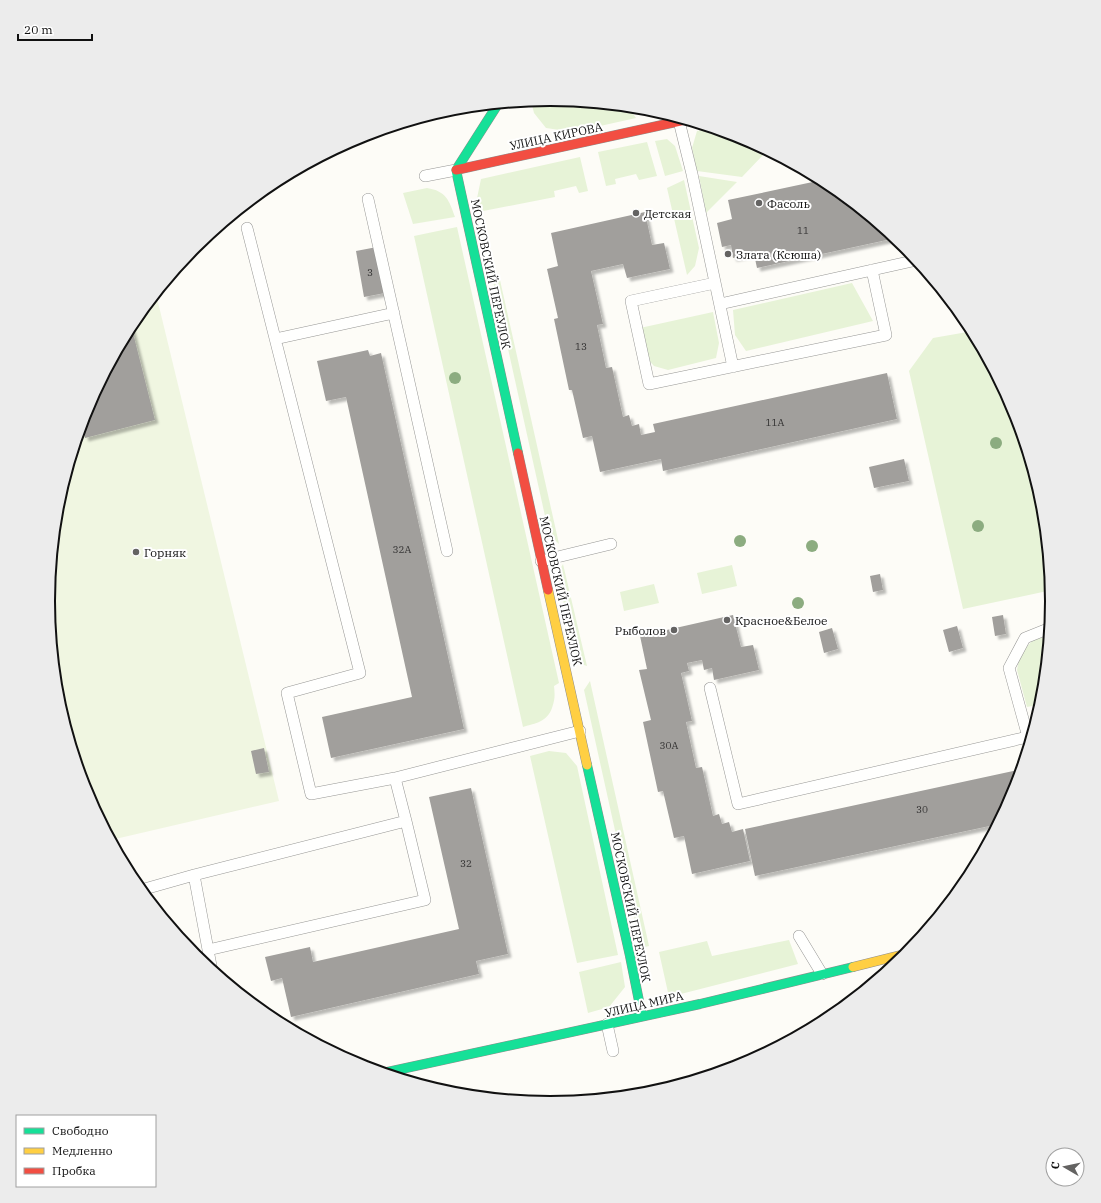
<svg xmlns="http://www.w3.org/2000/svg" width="1101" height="1203" viewBox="0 0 1101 1203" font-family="'IBM Plex Serif',serif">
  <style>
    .green { fill: #e7f3d7 }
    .pitch { fill: #f0f6e1 }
    .building { fill: #a19f9c; filter: url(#shadow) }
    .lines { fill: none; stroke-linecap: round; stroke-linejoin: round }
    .lane-casing { stroke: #979795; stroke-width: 12 }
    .fast-casing { stroke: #8e8d8b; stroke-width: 10 }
    .slow-casing { stroke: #8e8d8b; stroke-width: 10 }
    .jam-casing { stroke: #8e8d8b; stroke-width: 10 }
    .lane { stroke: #fffffe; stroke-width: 11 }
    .fast { stroke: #16e098; stroke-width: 9 }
    .slow { stroke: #ffcf43; stroke-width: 9 }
    .jam { stroke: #f24e42; stroke-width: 9 }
    .tree { fill: #8cac80 }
    .poi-dot { fill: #646362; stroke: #fff; stroke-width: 1.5 }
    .labels { text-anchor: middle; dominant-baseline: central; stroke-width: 4; stroke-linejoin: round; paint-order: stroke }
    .number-label { font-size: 10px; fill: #353434 }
    .street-label { font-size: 12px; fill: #111; stroke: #fff }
    .poi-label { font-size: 12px; fill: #111; stroke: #fff; text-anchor: start }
    .rim { fill: none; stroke: #111; stroke-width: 2 }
  </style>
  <defs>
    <filter id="shadow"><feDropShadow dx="3.5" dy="3.5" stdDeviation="1" flood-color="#0004"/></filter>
  </defs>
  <rect width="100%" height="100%" fill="#fdfcf7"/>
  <path class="green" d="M551,99l77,8 8,11 -63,14 -27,-4 -12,-15 -3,-12z
    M712,128l31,9 20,11 1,6 -22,23 -45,-6 -5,-23 5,-17z
    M667,139l8,7 8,25 -18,5 -10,-35z
    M647,142l10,34 -18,4 -3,-6 -21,5 1,5 -10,2 -8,-34z
    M580,157l8,34 -9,2 -3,-7 -22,5 1,6 -77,15 -2,-9 5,-24z
    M699,176l38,6 -31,31z
    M684,180l15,68 -4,18 -8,9 -20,-87z
    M427,188c19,3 22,12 28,29l-42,7 -10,-31z
    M457,227l102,456 -5,3c1,10 1,13 -2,22 -5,14 -16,15 -29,19l-109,-491z
    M500,280l59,264 -10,-10 -56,-253z
    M852,283l21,38 -127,30 -11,-16 -2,-25z
    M713,312l6,31 -3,15 -48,12 -14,-4 -7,-8 -7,-30z
    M973,331l42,78 28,95 9,86 -89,19 -54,-238 24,-33z
    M563,564l24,102 -9,-3 -21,-88z
    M732,565l5,21 -35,8 -5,-21z
    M654,584l5,19 -35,8 -4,-19z
    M1050,636l-8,68 -15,3 -10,-37 3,-16 13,-14z
    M590,681l59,265 -8,2 -57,-258z
    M549,751l17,2 11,13 41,189 -41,8 -47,-207z
    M789,940l9,24 -129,33 -10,-45 48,-11 5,15z
    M621,962l4,25 -16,20 -21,6 -9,-41z"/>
  <path class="pitch" d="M156,294l123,507 -168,39 -25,-46 -28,-95 -10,-98 10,-98 28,-94 47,-87z"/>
  <path class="building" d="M822,180l8,4 66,54 -139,30 -3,-14 -21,4 -2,-13 -9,2 -5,-24 15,-4 -4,-19z
    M645,212l7,33 12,-2 6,26 -43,9 -4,-14 -32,7 12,53 -6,1 9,43 6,-1 11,50 6,-2 3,11 7,-2 2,11 14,-3 -2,-8 234,-51 10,46 -234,52 -2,-12 -61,13 -8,-36 -9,2 -11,-48h-3l-15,-71 4,-1 -11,-49 11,-3 -7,-33z
    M377,247l8,46 -21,4 -8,-46z
    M131,325l24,95 -70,18 -3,-13 4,-16z
    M368,350l2,6 11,-3 83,376 -133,29 -9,-41 90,-20 -66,-300 -20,4 -9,-40z
    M904,459l5,22 -35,7 -5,-21z
    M880,574l3,16 -10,2 -3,-16z
    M733,615l8,32 12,-2 6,25 -45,10 -2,-12 -8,2 -2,-10 -15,3 2,8 -8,2 11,48 -6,1 10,46 6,-1 11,49 6,-2 3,10 7,-2 3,10 11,-3 7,32 -58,13 -8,-38 -10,2 -11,-47 -5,1 -15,-70 8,-2 -12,-50 8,-1 -7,-33z
    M1003,615l3,19 -11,2 -3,-19z
    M957,626l6,22 -14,4 -6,-22z
    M832,628l6,21 -14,4 -5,-21z
    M264,748l5,24 -13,2 -5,-23z
    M1022,769l-7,25 -16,30 -244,52 -10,-47z
    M471,788l37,166 -32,7 3,13 -188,43 -9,-39 -11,3 -6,-24 45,-10 3,15 146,-33 -30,-132z"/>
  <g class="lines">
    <g class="lane-casing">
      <path id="lane" d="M679,121l13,53 41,193
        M425,176l31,-6
        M368,199l79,352
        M247,228l113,445 -73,20 24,101 84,-16 185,-47
        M715,283l-84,18 18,83 237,-49 -14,-65
        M720,304l197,-44
        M275,339l119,-26
        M541,561l70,-17
        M710,688l28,116 294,-68
        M1028,737l-19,-69 16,-30 25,-10
        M194,875l18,96
        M141,890l53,-15 212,-54 -11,-43
        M799,936l23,38
        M208,950l217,-50 -19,-79
        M607,1024l6,27"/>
    </g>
    <g class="fast-casing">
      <path id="fast" d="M456,170l62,283
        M456,170l42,-66
        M587,765l43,191 12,60
        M383,1073l317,-69 153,-37"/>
    </g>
    <g class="slow-casing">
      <path id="slow" d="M548,590l39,175
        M853,967l56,-14"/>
    </g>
    <g class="jam-casing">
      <path id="jam" d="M456,170l229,-50
        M518,453l30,137"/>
    </g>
    <use href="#lane" class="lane"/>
    <use href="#fast" class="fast"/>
    <use href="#slow" class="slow"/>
    <use href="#jam" class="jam"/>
  </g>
  <g class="tree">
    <circle cx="455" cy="378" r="6"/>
    <circle cx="996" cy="443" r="6"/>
    <circle cx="978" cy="526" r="6"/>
    <circle cx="740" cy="541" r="6"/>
    <circle cx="812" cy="546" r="6"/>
    <circle cx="798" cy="603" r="6"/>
  </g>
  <g class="poi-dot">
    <circle cx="759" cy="203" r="4"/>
    <circle cx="636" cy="213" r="4"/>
    <circle cx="728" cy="254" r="4"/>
    <circle cx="136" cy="552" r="4"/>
    <circle cx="727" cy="620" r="4"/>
    <circle cx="674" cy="630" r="4"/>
  </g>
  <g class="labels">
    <g class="number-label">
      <text x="803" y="230">11</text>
      <text x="370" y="272">3</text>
      <text x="581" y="346">13</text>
      <text x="775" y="422">11А</text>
      <text x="402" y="549">32А</text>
      <text x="669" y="745">30А</text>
      <text x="922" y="809">30</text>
      <text x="466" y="863">32</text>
    </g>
    <g class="street-label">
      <text transform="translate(556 136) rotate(-12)">УЛИЦА КИРОВА</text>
      <text transform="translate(491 274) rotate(78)">МОСКОВСКИЙ ПЕРЕУЛОК</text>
      <text transform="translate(561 591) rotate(77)">МОСКОВСКИЙ ПЕРЕУЛОК</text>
      <text transform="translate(631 907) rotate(78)">МОСКОВСКИЙ ПЕРЕУЛОК</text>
      <text transform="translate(644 1004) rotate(-13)">УЛИЦА МИРА</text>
    </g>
    <g class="poi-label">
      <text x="767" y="203">Фасоль</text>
      <text x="644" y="213">Детская</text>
      <text x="736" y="254">Злата (Ксюша)</text>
      <text x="144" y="552">Горняк</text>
      <text x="735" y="620">Красное&amp;Белое</text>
      <text x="666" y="630" text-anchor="end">Рыболов</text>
    </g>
  </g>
  <path d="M0 0H1101V1203H0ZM55 601a495 495 0 1 1 990 0a495 495 0 1 1-990 0Z" fill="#ececec" fill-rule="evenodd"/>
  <path class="rim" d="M55 601a495 495 0 1 1 990 0a495 495 0 1 1-990 0Z"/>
  <rect x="16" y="1115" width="140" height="72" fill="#ffffff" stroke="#a0a0a0"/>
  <rect x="24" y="1128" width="20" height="6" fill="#16e098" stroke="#a0a0a0"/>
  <text x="52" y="1135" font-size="12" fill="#111111">Свободно</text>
  <rect x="24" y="1148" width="20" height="6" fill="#ffcf43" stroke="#a0a0a0"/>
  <text x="52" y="1155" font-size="12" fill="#111111">Медленно</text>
  <rect x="24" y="1168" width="20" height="6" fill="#f24e42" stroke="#a0a0a0"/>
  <text x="52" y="1175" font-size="12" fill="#111111">Пробка</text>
  <g transform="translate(1065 1167) rotate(279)"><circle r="19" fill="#ffffff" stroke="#a0a0a0"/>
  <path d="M0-3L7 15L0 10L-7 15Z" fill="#646362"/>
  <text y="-6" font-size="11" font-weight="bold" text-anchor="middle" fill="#111111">С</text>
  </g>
  <path d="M18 34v6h74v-6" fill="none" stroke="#111111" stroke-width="2"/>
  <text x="24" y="34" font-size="12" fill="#111111" stroke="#ffffff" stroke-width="3" paint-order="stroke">20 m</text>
</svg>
